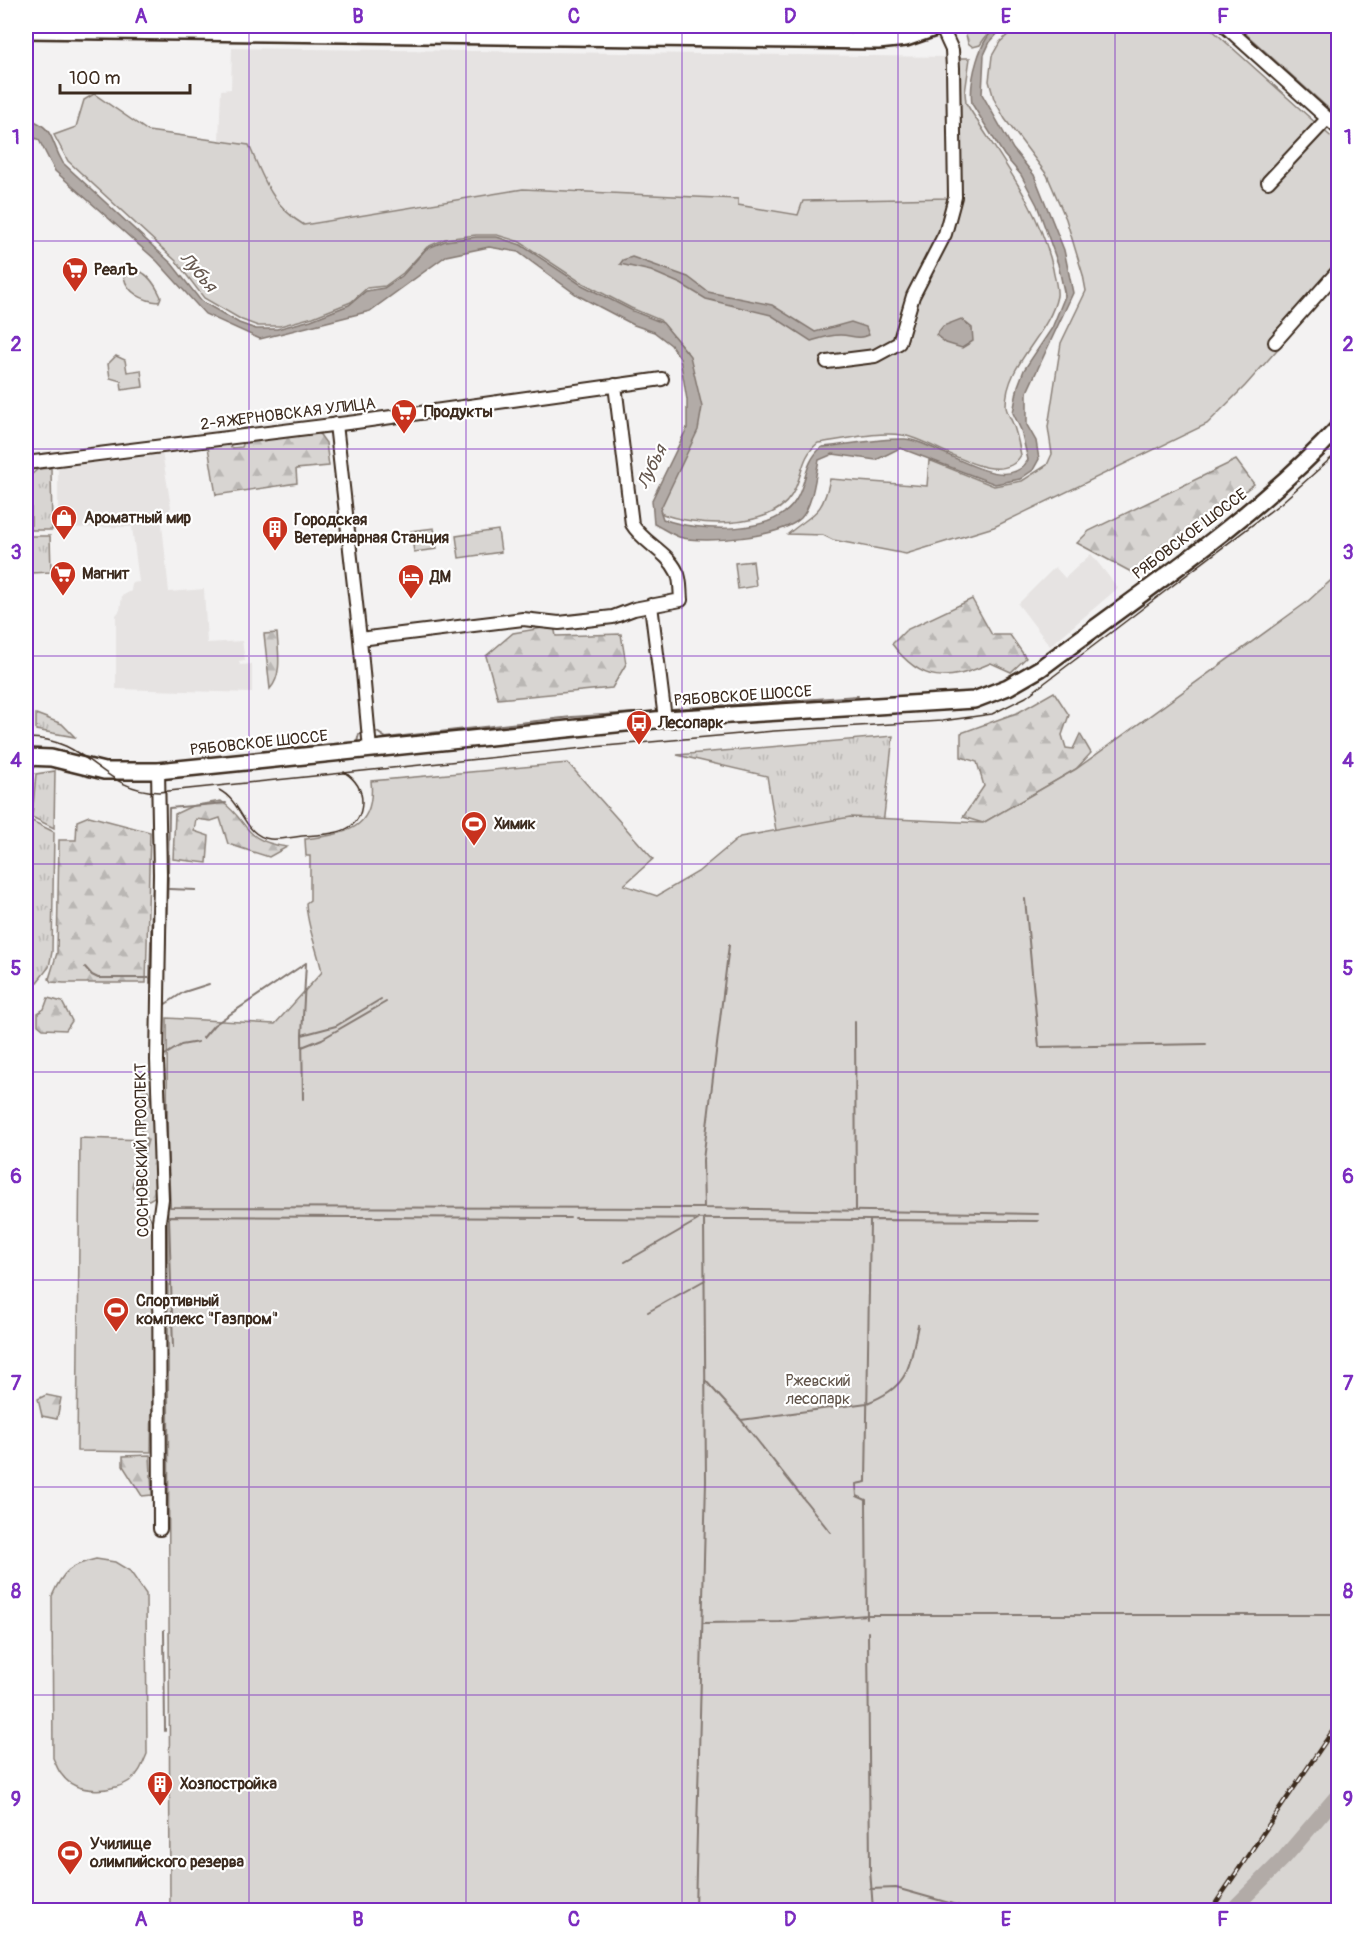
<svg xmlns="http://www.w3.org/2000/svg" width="1364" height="1936" viewBox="0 0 1364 1936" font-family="Pangolin,sans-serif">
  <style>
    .built { fill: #e6e3e2 }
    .grass { fill: url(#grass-tufts); stroke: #8a8078; stroke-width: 1.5 }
    .forest { fill: url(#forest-firs); stroke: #8a8078; stroke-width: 1.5 }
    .green { fill: #d8d5d2; stroke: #8a8078; stroke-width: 1.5 }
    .water { fill: #b2aba7; stroke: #827770; stroke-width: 1.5 }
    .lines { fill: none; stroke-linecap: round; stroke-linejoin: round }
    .stream { stroke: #827770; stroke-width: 2 }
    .river { stroke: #b2aba7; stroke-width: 15 }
    .minor-casing { stroke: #3b2a1e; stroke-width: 16 }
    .major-casing { stroke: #3b2a1e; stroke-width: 20 }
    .minor { stroke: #fff; stroke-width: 12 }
    .major { stroke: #fff; stroke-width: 15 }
    .tram { stroke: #3b2a1e; stroke-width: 1.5 }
    .rail-casing { stroke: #3b2a1e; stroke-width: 4.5 }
    .rail { stroke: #fff; stroke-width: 2; stroke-dasharray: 7; stroke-linecap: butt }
    .grid { fill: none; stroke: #7b2cbf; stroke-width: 1.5; stroke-opacity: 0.55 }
    .labels { text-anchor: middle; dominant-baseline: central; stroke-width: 4.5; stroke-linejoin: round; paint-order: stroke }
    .poi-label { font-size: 16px; font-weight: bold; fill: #3b2a1e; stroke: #fff; text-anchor: start }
    .street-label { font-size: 16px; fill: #3b2a1e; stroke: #fff }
    .park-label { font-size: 16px; fill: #62554b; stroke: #fff }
    .water-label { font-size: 18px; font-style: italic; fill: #65574e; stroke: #fff }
    .neatline { fill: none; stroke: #7b2cbf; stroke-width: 2 }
    .grid-label { font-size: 20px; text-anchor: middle; font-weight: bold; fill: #7b2cbf }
  </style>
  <defs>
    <pattern id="grass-tufts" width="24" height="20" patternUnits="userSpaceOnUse" patternTransform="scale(1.5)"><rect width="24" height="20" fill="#d8d5d2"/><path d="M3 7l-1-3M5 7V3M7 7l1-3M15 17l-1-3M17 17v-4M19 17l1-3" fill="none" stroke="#bab7b4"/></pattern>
    <pattern id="forest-firs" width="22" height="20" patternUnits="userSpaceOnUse" patternTransform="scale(1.5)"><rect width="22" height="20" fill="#d8d5d2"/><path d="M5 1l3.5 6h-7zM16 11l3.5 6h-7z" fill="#bab7b4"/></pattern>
  </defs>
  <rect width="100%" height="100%" fill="#f3f2f2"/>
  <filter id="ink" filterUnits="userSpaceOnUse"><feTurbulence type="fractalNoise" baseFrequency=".0167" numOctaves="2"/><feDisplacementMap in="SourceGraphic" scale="12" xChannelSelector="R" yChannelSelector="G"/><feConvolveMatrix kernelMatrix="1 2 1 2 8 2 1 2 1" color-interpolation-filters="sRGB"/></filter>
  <g filter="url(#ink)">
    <path class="built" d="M232,48l716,9v141l-144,2 -6,15 -60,-10v-6l-215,-10 -219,36 -18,-12 -18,-25 -19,-44 -30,-4 2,-50 10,-1z
      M162,452l9,55 -9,17 7,68 35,-3 3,54 35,-2 3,19 -6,1 1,4 12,-1v29l-136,-4v-74l4,-5 2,-14 9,-5 1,-8 7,-1 -7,-55 -74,1v-62z
      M1091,554l27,34 -68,58 -32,-42 37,-37 10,11z"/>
    <path class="grass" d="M51,468l1,62h-21v-55l7,-6z
      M30,536h20l1,36 -20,1z
      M36,714l26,10 13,13 -39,-7z
      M893,736l-10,89 -104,24 -12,-73 -90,-21z
      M55,771l-1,57 -22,-11 4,-43z
      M32,821l22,11 -2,120 -3,15 -23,29v-174z"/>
    <path class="forest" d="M970,26h23l-13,19 -7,2 -5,-4 -3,-13z
      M318,432l8,11 3,23 -33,3 1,14 -81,12 -8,-48 22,-3 1,4 11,-1 3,-8z
      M1236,460l18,24 -119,90 -58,-31 12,-12z
      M972,599l20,36h18l16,23 -15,14 -20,-9c-44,19 -69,21 -99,-19l14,-14z
      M554,626l2,10 65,-2 5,30 -14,24 -114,11 -12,-43 27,-23z
      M277,633c1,17 6,42 -7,56l-6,-55z
      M1054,692l15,23 -7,20 4,13 7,1 7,-15 11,19 -15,16 -93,54 -20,-6 21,-31 -7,-24 -16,-5v-24l58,-21z
      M221,801c30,21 19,39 66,46l-18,10 -41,-13 -8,-26 -9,3 -15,-2 -2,12 15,5 -2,27 -34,-4 2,-45 17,-8z
      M89,816l61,16 -4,151h-82l-13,-1 -2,-3 8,-26 2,-113h17l1,-19z
      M48,998l14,4 10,19 -6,9 -23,-1 -5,-4v-12l6,-4z
      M142,1090h6c10,29 7,74 8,106l-7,4 -10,-3 -5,-10 14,-47c-14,-11 -10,-35 -6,-50z
      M46,1395l15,3 -4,21 -15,-3 -4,-17z
      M150,1455l2,40 -10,1 -19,-30v-10z"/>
    <path class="green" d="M1031,26h177l130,117v138l-93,105 -38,38 -213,103 -88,27 -73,-14 -10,-5 -35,-1c26,-22 34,-18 42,-55l97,7 2,-26 65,26 28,-5 25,-16 5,-11 -4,-27 13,-84 25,-52 -3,-16 -17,-56 -19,-44 -42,-56 -11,-20 -5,-18 3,-25 8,-14 11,-10z
      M1237,26h101v91z
      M948,58h22l-5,35 1,10c33,54 73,102 87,166 1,8 5,18 4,27 -8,40 -52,67 -51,111 1,6 5,12 7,17 4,10 6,21 8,31 -21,38 -90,-17 -119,-20 -26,-4 -58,5 -84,8 -18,14 -15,35 -27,53 -21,34 -97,31 -131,17l-3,-8 39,-79 -4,-60 -5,-14 -27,-32 -29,-12 -52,-27 -59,-39 -23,-7h-21l-31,4 -18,8 -24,26 -18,13 -18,2 -16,14 -38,15 -33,9h-22l-16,-6 -38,-22 -28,-37 -108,-100 -14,-26 22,-8 8,-27 10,-6 54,37 101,14c14,32 23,61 55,80l219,-36 215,10v6l60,10 5,-14 146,-3z
      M130,269c16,0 25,15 31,28l-2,5c-15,-1 -32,-9 -35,-25z
      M116,356l9,4 2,12 14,-2 2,17 -21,3 -1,-9 -11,-3 -2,-14z
      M434,528l3,21 -23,3 -3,-21z
      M498,530l3,22 -42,6 -3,-22z
      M753,561l3,25 -18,3 -3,-26z
      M1338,574v1336h-1168l-3,-892 108,6 47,-52c-5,-24 -15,-45 -16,-69l4,-3v-44h-4l-1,-17c39,-5 71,-8 66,-58l197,-18 85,96 -29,26 33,11 41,-24 42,-35 110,-20 133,6 93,-54 231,-167z
      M80,1138l66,2 -14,46 23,40 -4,226 -74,-1z
      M96,1559l19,3 15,9 16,23 1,160c-4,9 -7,19 -15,25 -17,14 -56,16 -70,-4 -4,-4 -6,-11 -9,-17l-1,-162c11,-25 18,-31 44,-37z"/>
    <path class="water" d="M999,26h17l-17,6 -9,10 -6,13 -2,39 31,55 21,26 30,75 9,43 -46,99v33l9,16 3,18 -6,11 -13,9 -25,5 -95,-36 -24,12 -43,-6 -14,6c-4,17 -6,45 -18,58 -19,19 -97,27 -122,19 -8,-3 -17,-9 -25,-13l-2,-24 35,-72v-28l-7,-42 -9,-13 -17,-13 -20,-7 -57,-30 -59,-43 -29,-5 -43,9 -76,55 -110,28 -55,-25 -48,-53 -102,-90 -16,-31 -13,-7v-16c31,13 22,20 37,46l109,101 29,37 38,22 17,6h21l34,-9 38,-15 17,-14 18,-3 18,-12 24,-27 19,-8 31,-4h21l24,8 59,39 53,27 30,12 27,33 12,51 -4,23 -38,80 3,9c34,13 112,17 133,-19 11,-18 8,-38 26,-53 27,-2 56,-9 83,-8 31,2 101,60 123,21l-7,-30 -8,-17 5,-27 6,-16 28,-42 13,-32 -7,-32 -21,-59 -16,-30 -17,-20 -32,-51c-3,-22 7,-67 27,-78z
      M632,257l56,20 20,15 64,13 43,27 36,-10 15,5 3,8c-12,5 -17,0 -29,0 -10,0 -19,3 -29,6l-40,-26 -65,-16 -25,-15 -30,-13 -31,-7 3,-4z
      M961,319l11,9 1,13 -11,7 -16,-5 -10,-8 7,-9z"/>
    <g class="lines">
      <path class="stream" d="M672,709l186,-13
        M377,732l9,6 186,-21 78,-5
        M288,748l69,-6 2,-8h4
        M168,872l1,-64 57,-5
        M169,889l27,1
        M1025,899l14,148 167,-3
        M151,934l2,-50
        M165,955l3,-78
        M85,967l7,8 6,3h52
        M150,983l1,-42
        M164,1005l20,-13 25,-8
        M855,1022l1,189
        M302,1035l34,-9 45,-27
        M203,1038l11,-13 92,-62
        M163,1042l7,165 534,1 334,6
        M302,1047l20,-8 64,-37
        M163,1056l18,-11 17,-3
        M303,1099l-1,-64 4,-72
        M704,1208l-1,-48 26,-215
        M575,1218l463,3
        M625,1262l73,-42
        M648,1312l57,-32
        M173,1348l-4,-132 401,2
        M705,1380l36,40 126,-17c44,-17 42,-37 51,-78
        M741,1420l89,112
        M867,1618l-1,-118 -9,-4 -1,-12 10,-2 4,-261
        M704,1623l76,-1 87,-7h471
        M164,1630l1,101
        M868,1632l2,237 3,41
        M870,1889l26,-1 78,22
        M695,1910l11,-429 -2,-263"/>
      <path class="river" d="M1232,1910l52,-52 54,-63"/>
      <g class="minor-casing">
        <path id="minor" d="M1225,26l113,102
          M1268,182l60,-64
          M1275,342l63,-71
          M827,362l48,-6 24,-13 14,-47 32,-62 10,-37 -2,-129 -1,-18 -11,-24
          M336,424l24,215 163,-20 36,4 54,-6 21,-8 47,-9c-1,-9 0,-21 -4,-28 -10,-21 -34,-29 -45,-48l-17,-139
          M26,463l330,-41 306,-43
          M651,605l14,114
          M360,639l10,111
          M158,771l2,103 -3,186 5,139 -3,22 1,308"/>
      </g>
      <g class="major-casing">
        <path id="major" d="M26,30l852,11 28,-3 35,-12
          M26,757l25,1 53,13h54l507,-52 309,-19 34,-13 33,-19c101,-76 210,-147 297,-240"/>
      </g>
      <use href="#minor" class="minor"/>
      <use href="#major" class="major"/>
      <path class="tram" d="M26,738c63,-1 74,53 133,54l435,-45 180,-16 168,-10 50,-7 34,-17 108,-82 147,-112 57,-51
        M219,790c24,12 24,46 51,49 10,1 23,-2 32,-3 26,-2 59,0 60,-34 0,-13 -7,-23 -18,-30"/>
      <g class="rail-casing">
        <path id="rail" d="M1211,1910l127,-187"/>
      </g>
      <use href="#rail" class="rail"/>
    </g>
  </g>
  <path class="grid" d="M249,26v1884M466,26v1884M682,26v1884M898,26v1884M1115,26v1884M26,241h1312M26,449h1312M26,656h1312M26,864h1312M26,1072h1312M26,1280h1312M26,1487h1312M26,1695h1312"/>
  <defs>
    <g id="supermarket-pin" transform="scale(1.35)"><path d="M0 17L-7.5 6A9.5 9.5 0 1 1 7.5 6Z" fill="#c8321e" stroke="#fff"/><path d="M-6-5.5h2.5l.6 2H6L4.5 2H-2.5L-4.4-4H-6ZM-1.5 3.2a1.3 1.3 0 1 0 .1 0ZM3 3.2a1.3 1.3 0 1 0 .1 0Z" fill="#fff"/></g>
    <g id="shop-pin" transform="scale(1.35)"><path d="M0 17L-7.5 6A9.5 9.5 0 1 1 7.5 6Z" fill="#c8321e" stroke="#fff"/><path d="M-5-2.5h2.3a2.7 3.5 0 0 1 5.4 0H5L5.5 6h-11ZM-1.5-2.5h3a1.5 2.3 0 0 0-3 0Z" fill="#fff"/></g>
    <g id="building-pin" transform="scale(1.35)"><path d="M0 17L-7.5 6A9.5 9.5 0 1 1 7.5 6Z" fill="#c8321e" stroke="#fff"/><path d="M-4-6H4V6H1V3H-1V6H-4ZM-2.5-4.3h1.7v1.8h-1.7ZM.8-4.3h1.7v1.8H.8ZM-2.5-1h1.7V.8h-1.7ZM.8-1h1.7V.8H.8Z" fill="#fff"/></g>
    <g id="hotel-pin" transform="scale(1.35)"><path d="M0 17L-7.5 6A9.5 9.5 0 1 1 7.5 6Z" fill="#c8321e" stroke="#fff"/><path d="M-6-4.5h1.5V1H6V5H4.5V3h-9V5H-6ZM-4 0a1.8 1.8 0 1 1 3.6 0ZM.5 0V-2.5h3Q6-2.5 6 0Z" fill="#fff"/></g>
    <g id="bus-pin" transform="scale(1.35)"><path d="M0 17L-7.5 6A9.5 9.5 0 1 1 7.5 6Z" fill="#c8321e" stroke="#fff"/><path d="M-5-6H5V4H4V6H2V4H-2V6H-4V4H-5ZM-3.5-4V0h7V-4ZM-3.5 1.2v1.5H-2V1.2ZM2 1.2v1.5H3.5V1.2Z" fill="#fff"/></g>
    <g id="stadium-pin" transform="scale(1.35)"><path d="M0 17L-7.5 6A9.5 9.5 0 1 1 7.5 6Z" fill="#c8321e" stroke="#fff"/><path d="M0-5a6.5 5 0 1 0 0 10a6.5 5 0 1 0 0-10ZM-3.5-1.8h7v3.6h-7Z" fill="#fff"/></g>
  </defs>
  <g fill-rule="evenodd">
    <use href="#supermarket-pin" x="75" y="270"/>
    <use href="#supermarket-pin" x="404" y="412"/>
    <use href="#shop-pin" x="64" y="518"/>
    <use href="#building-pin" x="275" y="529"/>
    <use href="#supermarket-pin" x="63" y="574"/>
    <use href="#hotel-pin" x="411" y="577"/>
    <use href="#bus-pin" x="639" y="723"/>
    <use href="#stadium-pin" x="474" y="824"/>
    <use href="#stadium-pin" x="116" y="1310"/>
    <use href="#building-pin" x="160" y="1784"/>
    <use href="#stadium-pin" x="70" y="1853"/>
  </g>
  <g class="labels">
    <g class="poi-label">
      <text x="94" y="270">РеалЪ</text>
      <text x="424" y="412">Продукты</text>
      <text x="84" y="518">Ароматный мир</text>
      <text x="294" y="520">Городская<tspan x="294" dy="18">Ветеринарная Станция</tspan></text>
      <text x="82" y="574">Магнит</text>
      <text x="430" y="577">ДМ</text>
      <text x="658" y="723">Лесопарк</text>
      <text x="494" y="824">Химик</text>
      <text x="136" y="1301">Cпортивный<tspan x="136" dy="18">комплекс "Газпром"</tspan></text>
      <text x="180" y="1784">Хозпостройка</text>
      <text x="90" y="1844">Училище<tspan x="90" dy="18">олимпийского резерва</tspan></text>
    </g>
    <g class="street-label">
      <text transform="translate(288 414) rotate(-7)">2-Я ЖЕРНОВСКАЯ УЛИЦА</text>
      <text transform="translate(1190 534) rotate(-37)">РЯБОВСКОЕ ШОССЕ</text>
      <text transform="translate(743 696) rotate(-4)">РЯБОВСКОЕ ШОССЕ</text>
      <text transform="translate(259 743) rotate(-6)">РЯБОВСКОЕ ШОССЕ</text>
      <text transform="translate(142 1150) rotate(-91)">СОСНОВСКИЙ ПРОСПЕКТ</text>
    </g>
    <g class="park-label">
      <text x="818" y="1381">Ржевский<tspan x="818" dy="18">лесопарк</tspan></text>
    </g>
    <g class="water-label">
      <text transform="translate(198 272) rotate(49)">Лубья</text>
      <text transform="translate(652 467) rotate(-64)">Лубья</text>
    </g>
  </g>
  <rect width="1364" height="1936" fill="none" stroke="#fff" stroke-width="66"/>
  <path d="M60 84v9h130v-9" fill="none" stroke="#3b2a1e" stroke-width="3"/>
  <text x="69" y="84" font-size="18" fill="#3b2a1e" stroke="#ffffff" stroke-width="4.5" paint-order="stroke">100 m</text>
  <rect x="33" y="33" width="1298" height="1870" class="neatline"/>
  <g class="grid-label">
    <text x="141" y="23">A</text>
    <text x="358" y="23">B</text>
    <text x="574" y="23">C</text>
    <text x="790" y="23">D</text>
    <text x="1006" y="23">E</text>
    <text x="1223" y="23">F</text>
    <text x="16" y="144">1</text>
    <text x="1348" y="144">1</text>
    <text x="16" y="351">2</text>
    <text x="1348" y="351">2</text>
    <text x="16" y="559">3</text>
    <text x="1348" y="559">3</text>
    <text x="16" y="767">4</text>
    <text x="1348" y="767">4</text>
    <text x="16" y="975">5</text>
    <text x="1348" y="975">5</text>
    <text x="16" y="1183">6</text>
    <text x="1348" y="1183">6</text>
    <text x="16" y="1390">7</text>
    <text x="1348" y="1390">7</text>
    <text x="16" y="1598">8</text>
    <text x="1348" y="1598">8</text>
    <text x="16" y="1806">9</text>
    <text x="1348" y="1806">9</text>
    <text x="141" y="1926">A</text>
    <text x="358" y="1926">B</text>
    <text x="574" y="1926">C</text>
    <text x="790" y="1926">D</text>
    <text x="1006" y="1926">E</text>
    <text x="1223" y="1926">F</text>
  </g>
</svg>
